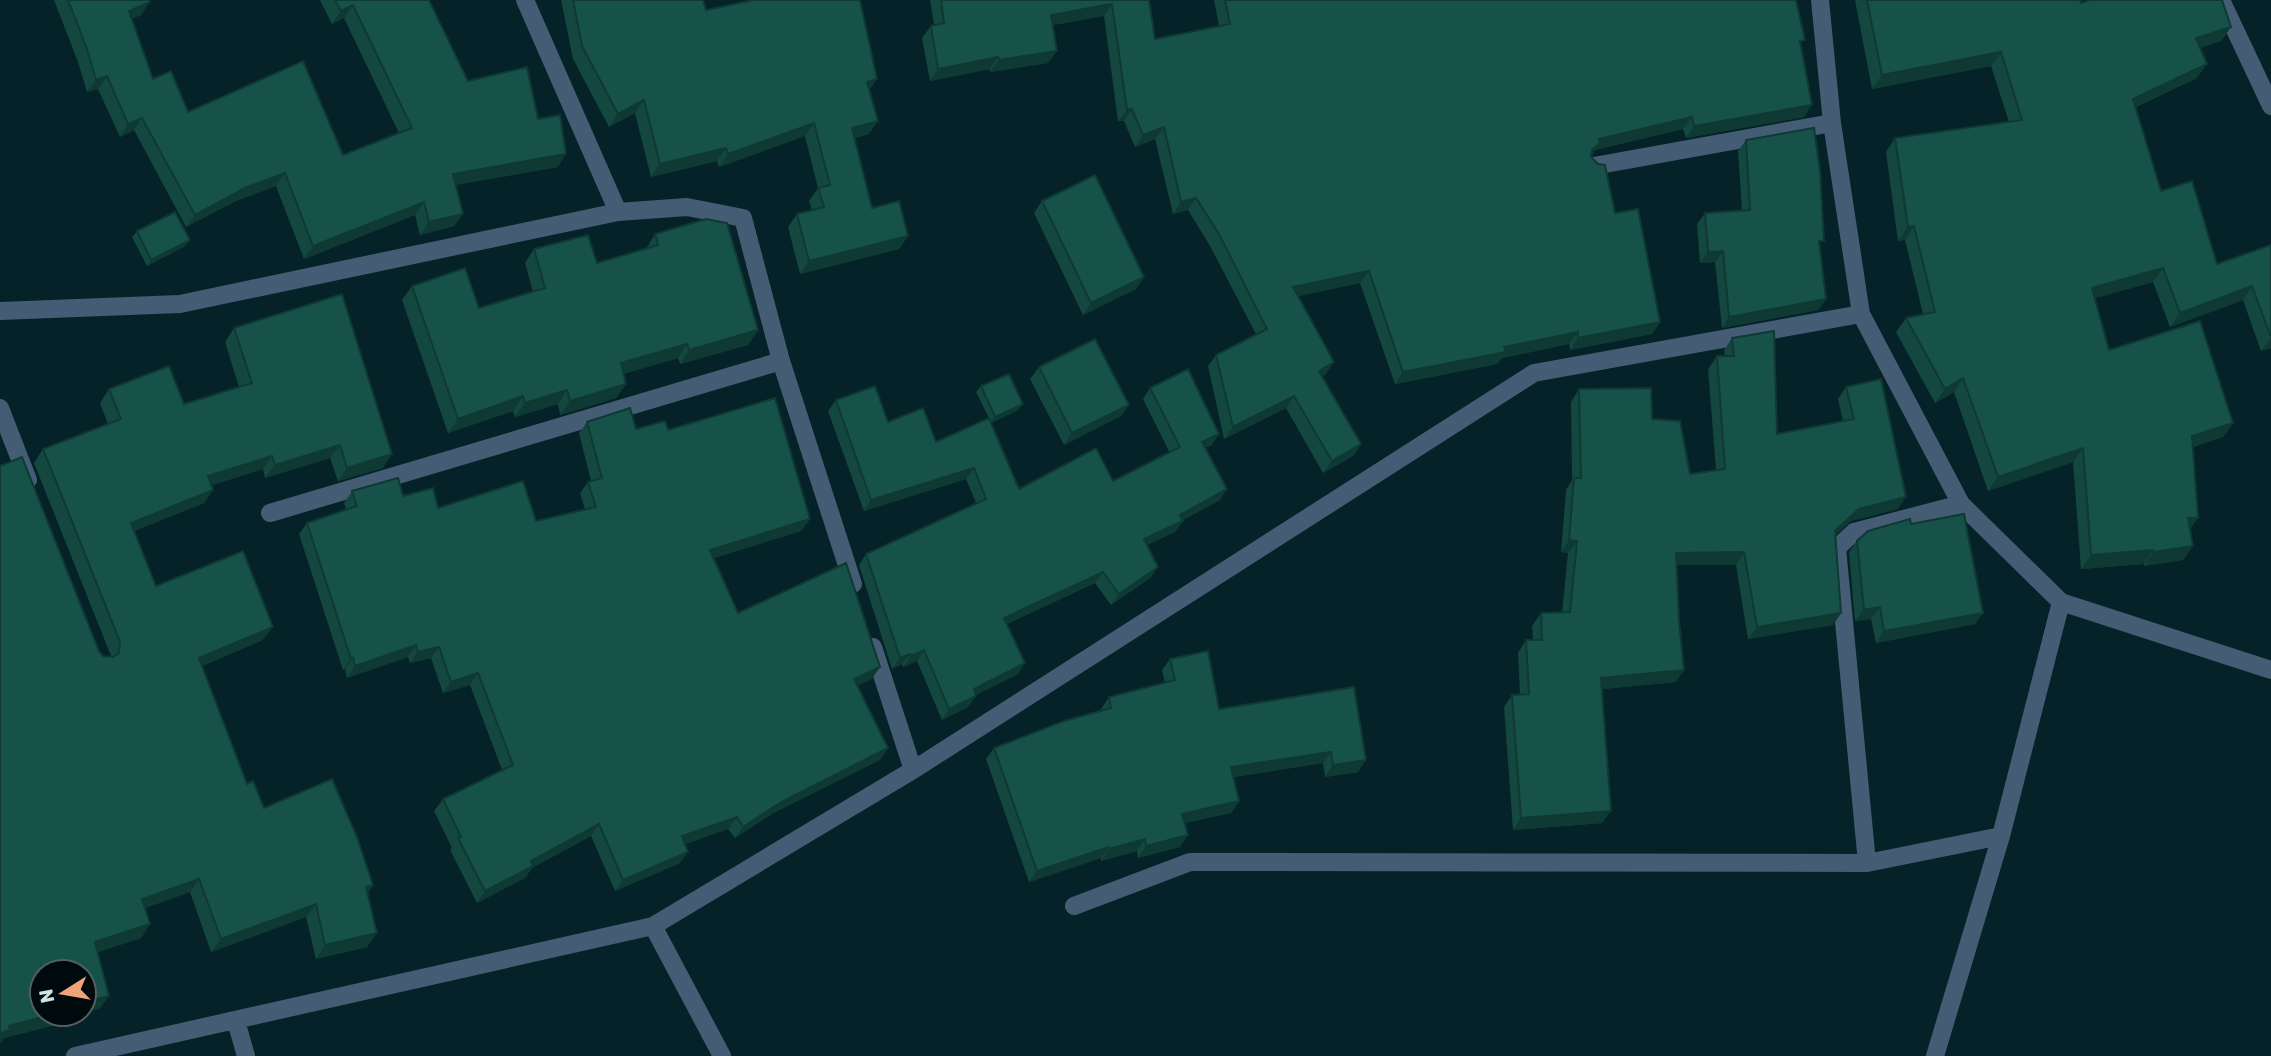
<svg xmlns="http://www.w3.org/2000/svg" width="2271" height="1056" viewBox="0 0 2271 1056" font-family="Rubik,sans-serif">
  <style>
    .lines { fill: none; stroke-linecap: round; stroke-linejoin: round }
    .minor { stroke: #455d74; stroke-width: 18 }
    .wall { fill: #13473f }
    .shaded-wall { fill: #0f3933 }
    .building { fill: #165249; stroke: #0f3933; stroke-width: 2 }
  </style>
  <rect width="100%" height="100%" fill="#052228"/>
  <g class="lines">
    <path class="minor" d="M525,0l93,212
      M1820,0l12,123 29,191 100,190 100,98 -60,234 -66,220
      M2221,0l50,106
      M1594,166l238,-43
      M0,311l180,-7 438,-92 69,-5 56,11 38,143 72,223
      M0,408l28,72
      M270,513l511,-152
      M2061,602l210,68
      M873,647l40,123
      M1867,863l-30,-315 17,-16 107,-28
      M1074,906l116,-44 677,1 134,-27
      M653,926l69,130
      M236,1021l10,35
      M75,1056l578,-130 260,-156 621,-397 327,-59"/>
  </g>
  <path class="wall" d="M54,0h95l-8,15 -10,4 22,60 35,33 155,43 56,-22 -55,-115 -12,6 -12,-24h109l39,81 70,38 20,48 -103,18 8,29 -9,12 -34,9 -5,-20 -111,44 -28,-73 -40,15 -50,26 -52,-97 -14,7 -22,-48 -11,3 -9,-30z
    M561,0h142l3,10 163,80v44l-14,4 17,70 36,28 -9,13 -99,25 -12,-47 9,-13 15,-4 -3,-9 9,-13 -13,-52 -86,31 -2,-6 -66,16 -16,-64 -26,14 -36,-68z
    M930,0h219l6,39 64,-13 -5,-26h582l5,46 3,71 -118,21 -3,-9 -88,21 -3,5 68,167 -8,12 -82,16 -1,-6 -67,14 -5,6 -102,20 -35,-101 -62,13 28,78 -4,2 39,68 -8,12 -30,17 -37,-65 -62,31 -16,-73 8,-11 40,-21 -46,-88 -22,-36 -15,4 -18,-75 -20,8 -11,-26h-6l-14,-105 -51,9 -5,38 -58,9v-3l-60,12 -8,-43 9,-12 3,-1z
    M1855,0h225l1,3 150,24 -10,14 -21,7 -3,30 -61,29 25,84 56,73 54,-19v103l-10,3 -18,-51 -73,27 -17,-45 -58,16 14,52 124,73 -10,14 -30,10 -3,82 3,17 -10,14 -39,6v-2l-63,5 -8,-107 -85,29 -34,-99 -19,11 -39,-71 10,-14 17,-4 -18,-74 -7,1 -12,-89 9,-14 114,-16 -18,-56 -119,23z
    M1746,140l74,107 6,52 -8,11 -96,18 -7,-66 -15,1 -3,-39 8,-11 37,-3 -4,-59z
    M1042,201l102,76 -8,12 -53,26 -49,-102z
    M137,231l53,9 -5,6 -38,20 -15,-29z
    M655,234l103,96 -10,15 -68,19 -2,-6 -55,16 3,10 -10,14 -56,17 -2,-11 -43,13 -2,-6 -65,22 -46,-133 10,-14 67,22 54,-16 -8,-29 9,-14 63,14 49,-14z
    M234,328l149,140 -45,13 -8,-23 -65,20 -2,-9 -52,16 2,5 -9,13 -70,28 22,55 107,54 -61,26 45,118 17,24 109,77 -5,8 9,40 -10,14 -51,12 -10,-42 -95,35 -21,-60 -45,16 5,16 -9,14 -43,14 11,44 -10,13 -57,5h40l-25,7 -2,4 -51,13 95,-387 4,5 7,1 1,-1 -77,-193 9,-14 65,-25 -8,-21 9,-14 75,15 55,-17 -14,-45z
    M1732,338l45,96 66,-13 -5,-22 8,-12 52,122 -47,12 -16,14 6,78 -8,12 -85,14 -12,-74h-60v117l-74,7v134l-89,7 -9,-123 8,-12h8l-2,-42 8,-13h7l-1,-14 9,-13h21l6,-60 -7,-1 5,-62 6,-10 -1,-78 8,-13 73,30 38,55 26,-4 -8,-101 9,-13h8l-1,-6z
    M1039,367l90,38 -8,11 -57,29 -34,-66z
    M981,386l37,24 -27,13 28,66 94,-8 57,-28 -27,-54 7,-11 62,57 -7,3 15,52 -37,20 -8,12 -28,13 11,22 -8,11 -39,27 -16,-22 -88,41 11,50 -43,21 -7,12 -26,13 -25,-59 -14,6 -1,-3 -10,5 -33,-104 7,-11 110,-51 -10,-24 -102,32 -36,-100 8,-11 100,42 53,-24 -13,-26z
    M587,422l49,7 32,1 142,89 -9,12 -87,27 24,55 134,66 -15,6 31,63 -8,12 -107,53 -38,25 -7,-9 -43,15 -5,19 -65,28 -24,-55 -59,32 -7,10 -48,25 -27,-53 2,-2 -18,-37 9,-12 59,-29 -32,-85 -27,8 -12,-35 -21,5 -2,-6 -61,21 -2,-9 -2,1 -44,-136 8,-11 39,-14 -2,-6 8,-12 51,5 35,12 98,13 49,-12 -5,-16 8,-11 3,-1 -12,-48z
    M1911,524l64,100 -99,19 -5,-24 -16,2 -6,-69 8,-11z
    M1170,659l49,50 135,-22 4,85 -33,5 -2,-14 -90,14 6,24 -8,12 -46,10 -5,24 -42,11 -1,-7 -36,10v-3l-72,24 -43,-123 8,-11 107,-37v-2l8,-12 56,-14 -3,-13z"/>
  <path class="shaded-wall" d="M150,2l-9,13 -21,8 9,-12z
    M1112,4l-8,12 -61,11 8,-12z
    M353,5l-9,13 -12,6 9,-13z
    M2231,27l-10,14 -35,11 10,-14z
    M1057,51l-9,12 -58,9 9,-12z
    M2001,52l-10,14 -119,23 10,-14z
    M998,57l-8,12 -60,12 8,-12z
    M2207,64l-10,14 -74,34 10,-13z
    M107,76l-9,13 -11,3 9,-12z
    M877,79l-9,13 -1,-10z
    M644,100l-9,13 -26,14 9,-13z
    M1812,105l-8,12 -118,21 8,-12z
    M1132,109l-8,12h-6l9,-11z
    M1692,117l-9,12 -88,21 -3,5 -8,7 15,-23z
    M142,118l-8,12 -14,7 8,-13z
    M878,121l-9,13 -26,7 9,-13z
    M814,123l-9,13 -86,31 9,-13z
    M1164,127l-9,12 -20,8 8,-12z
    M726,148l-9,13 -66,16 9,-13z
    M566,154l-8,13 -114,20 9,-13z
    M285,173l-9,13 -40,15 -50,26 9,-12 50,-27z
    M1196,198l-8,12 -15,4 8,-12z
    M424,202l-9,13 -111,44 9,-13z
    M463,214l-9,12 -34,9 9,-13z
    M1914,226l-9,14 -7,1 10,-14z
    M908,236l-9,13 -99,25 9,-13z
    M190,240l-5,6 -38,20 4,-6z
    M1723,251l-8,11 -15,1 8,-11z
    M2163,268l-10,14 -71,20 10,-14z
    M1369,271l-9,12 -75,16 8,-12z
    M1144,277l-8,12 -53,26 8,-12z
    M2252,286l-9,14 -73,27 10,-14z
    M1826,299l-8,11 -96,18 7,-11z
    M1660,322l-8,12 -82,16 8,-12z
    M758,330l-10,15 -68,19 9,-14z
    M1578,332l-9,12 -67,14 -5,6 -102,20 8,-12 101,-25z
    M2271,338v10l-10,3z
    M687,344l-9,14 -67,19 10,-14z
    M1334,362l-8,12 -15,9 8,-12z
    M1963,378l-9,14 -19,11 10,-14z
    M626,384l-10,14 -56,17 10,-14z
    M567,390l-9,14 -43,13 10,-14z
    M523,396l-10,15 -65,22 10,-14z
    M1294,396l-8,12 -62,31 9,-12z
    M1023,404l-5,6 -28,13 5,-6z
    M1129,405l-8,11 -57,29 8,-12z
    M2233,423l-10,14 -41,13 10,-14z
    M1219,434l-7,11 -17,8 7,-11z
    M1361,444l-8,12 -30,17 9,-12z
    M340,445l-10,13 -65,20 10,-13z
    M2083,448l-10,14 -85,29 10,-14z
    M392,454l-9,14 -45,13 9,-13z
    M272,456l-9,13 -65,21 10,-14z
    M974,468l-8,11 -102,32 7,-11z
    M1227,489l-7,11 -43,23 6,-2 -8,11 -39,18 8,-11 36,-24z
    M213,490l-9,13 -82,33 9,-13z
    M1906,497l-8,12 -47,12 -24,22 8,-12 24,-22z
    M2188,518h10l-10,14z
    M810,519l-9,12 -99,31 8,-12z
    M1569,540l8,1 -9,12 -7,-1z
    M2193,546l-10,14 -39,6 10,-14z
    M2153,550l-9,14 -63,5 10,-14z
    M1744,552l-8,13h-69l9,-12z
    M1158,567l-8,11 -39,27 8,-11z
    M1103,572l-8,11 -99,46 8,-11z
    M1880,607l-9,12 -16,2 9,-11z
    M1841,613l-8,12 -85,14 9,-12z
    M1983,613l-8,11 -99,19 8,-12z
    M273,627l-10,13 -73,31 9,-13z
    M416,645l-8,12 -61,21 8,-12z
    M439,647l-8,11 -21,5 8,-11z
    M924,650l-7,11 -14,6 8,-11z
    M910,654l-8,10 -10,5 8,-11z
    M353,658l-8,11 -2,1 8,-11z
    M1025,663l-7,11 -52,26 8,-11z
    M880,667l-8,12 -26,12 8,-12z
    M1684,670l-8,12 -83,8 8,-12z
    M478,673l-8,12 -27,8 8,-11z
    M976,696l-8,11 -26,13 7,-11z
    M888,748l-8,12 -107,53 -38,25 8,-11 38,-25z
    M1331,752l-8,11 -100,16 8,-12z
    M1366,760l-8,12 -33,5 8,-12z
    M1239,801l-8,12 -57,12 8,-11z
    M1611,811l-9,12 -89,7 8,-12z
    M737,817l-9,12 -54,19 8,-12z
    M599,824l-8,12 -59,32 -7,10 -48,25 8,-12 46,-30z
    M1188,835l-8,12 -42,11 8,-12z
    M1145,839l-8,12 -36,10 8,-12z
    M1109,847l-8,11 -72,24 8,-11z
    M688,852l-8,11 -65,28 8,-11z
    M199,879l-9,13 -58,21 10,-14z
    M373,885l-9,13 2,-11z
    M316,904l-10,13 -95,35 10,-13z
    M150,924l-9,14 -55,18 9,-14z
    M377,933l-10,14 -51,12 9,-14z
    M109,996l-10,13 -15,4v-11z
    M53,1014h29l-25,7 -2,4 -51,13 -4,6v-11l9,-7z"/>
  <path class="building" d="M68,0h81l1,2 -21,9 24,68 18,-8 17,41 115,-51 40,94 69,-27 -59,-123 -12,6 -6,-11h94l39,81 59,-14 11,52 22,-4 6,39 -113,20 10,40 -34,8 -5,-20 -111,44 -28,-73 -40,15 -50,27 -53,-97 -14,6 -21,-48 -11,4 -9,-31z
    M573,0h130l3,10 47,-10h107l17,79 -10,3 11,39 -26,7 20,80 27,-7 9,35 -99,25 -12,-47 27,-7 -6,-19 12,-3 -16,-62 -86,31 -2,-6 -66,16 -16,-64 -26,14 -36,-68z
    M941,0h208l6,39 75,-15 -5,-24h571l9,40 -5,1 12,64 -118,21 -2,-9 -93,22 1,4 -8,7 -1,7 7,7 7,1 10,48 23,-4 22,113 -82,16v-6l-74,15 2,5 -103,20 -34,-101 -76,16 41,75 -15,9 42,73 -29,17 -38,-65 -61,31 -17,-72 51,-26 -48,-95 -23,-36 -15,4 -17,-75 -21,8 -11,-26 -5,1 -15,-106 -61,11 6,36 -58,9 -1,-3 -60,12 -7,-43 13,-3z
    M1867,0h213l1,3 9,-3h132l9,27 -35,11 11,26 -74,35 28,92 31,-10 25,83 54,-19v92l-19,-51 -72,27 -17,-45 -71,20 17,62 91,-29 33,102 -41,13 6,82h-10l5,28 -39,6 -1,-2 -62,5 -8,-107 -85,29 -35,-99 -18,11 -39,-71 29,-6 -21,-86 -6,1 -13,-89 127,-18 -21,-68 -119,23z
    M1814,128l6,43 4,70h-5l7,58 -97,18 -6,-66 -15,1 -3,-39 45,-3 -4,-70z
    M1095,175l49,102 -53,26 -49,-102z
    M175,212l15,28 -39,20 -14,-29z
    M706,219l21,4 31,107 -69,20 -2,-6 -66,19 5,21 -56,17 -3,-11 -42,13 -2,-7 -65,23 -46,-133 53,-18 14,40 66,-20 -11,-39 54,-14 9,28 61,-18 -3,-11z
    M342,294l50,160 -45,14 -7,-23 -65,20 -3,-9 -64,20 5,14 -82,33 25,63 87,-35 30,76 -74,31 48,126 6,-3 11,27 68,-29 25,58 16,48 -7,2 11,46 -52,12 -9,-41 -95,35 -22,-60 -57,20 8,25 -55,18 14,54 -25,6v-30h-42v42h11l-44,12 1,4 -10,3v-567l22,-9 77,194 4,5 10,1 6,-4 1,-11 -77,-193 78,-30 -12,-30 60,-23 15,38 68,-21 -18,-55z
    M1774,331l3,103 77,-15 -8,-32 35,-8 25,118 -47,12 -24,22 6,82 -84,14 -13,-75 -68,1 3,68 5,49 -83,8 10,133 -90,7 -9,-123 17,-1 -3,-54h16l-1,-27 29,-1 7,-71 -8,-1 5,-62h7l-2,-89 72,-1 1,31 28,2 10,53 35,-5 -8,-113h17l-2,-18z
    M1095,339l34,66 -57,28 -33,-66z
    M1188,369l31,65 -17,8 25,47 -47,26 3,6 -39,18 14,28 -39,27 -16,-22 -99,46 21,45 -51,26 2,7 -27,13 -25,-59 -13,6 -1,-2 -10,4 -34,-104 120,-55 -12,-31 -103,32 -35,-100 39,-14 13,36 35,-14 13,34 53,-24 30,71 77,-41 17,33 67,-34 -30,-59z
    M1009,374l14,30 -28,13 -14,-31z
    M775,398l35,121 -100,31 28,63 108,-50 34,104 -26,12 34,69 -107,54 -38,25 -6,-10 -55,19 6,16 -65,28 -24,-56 -68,37 2,5 -48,25 -27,-53 3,-1 -18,-38 70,-34 -35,-92 -27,9 -12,-35 -21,5 -2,-7 -61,21 -2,-8 -2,1 -44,-136 50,-17 -5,-15 46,-13 5,18 30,-8 5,20 85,-27 13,40 60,-14 -8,-25 14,-4 -15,-56 43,-14 6,21 29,-8 3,9z
    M1964,514l19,99 -99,18 -4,-24 -16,3 -7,-69 11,-10 42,-12 1,5z
    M1208,651l11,58 135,-22 12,73 -33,5 -2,-13 -100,15 8,34 -57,13 6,21 -42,11 -1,-7 -36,10v-2l-72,24 -43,-123 70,-27 47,-13 -2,-11 66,-17 -5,-21z"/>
  <g transform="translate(63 993) rotate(259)"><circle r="33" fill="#000a0d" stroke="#526064" stroke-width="2"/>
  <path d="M0-5L12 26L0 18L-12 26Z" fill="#efa377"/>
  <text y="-10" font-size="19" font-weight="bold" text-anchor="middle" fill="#cee2e7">N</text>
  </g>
</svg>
